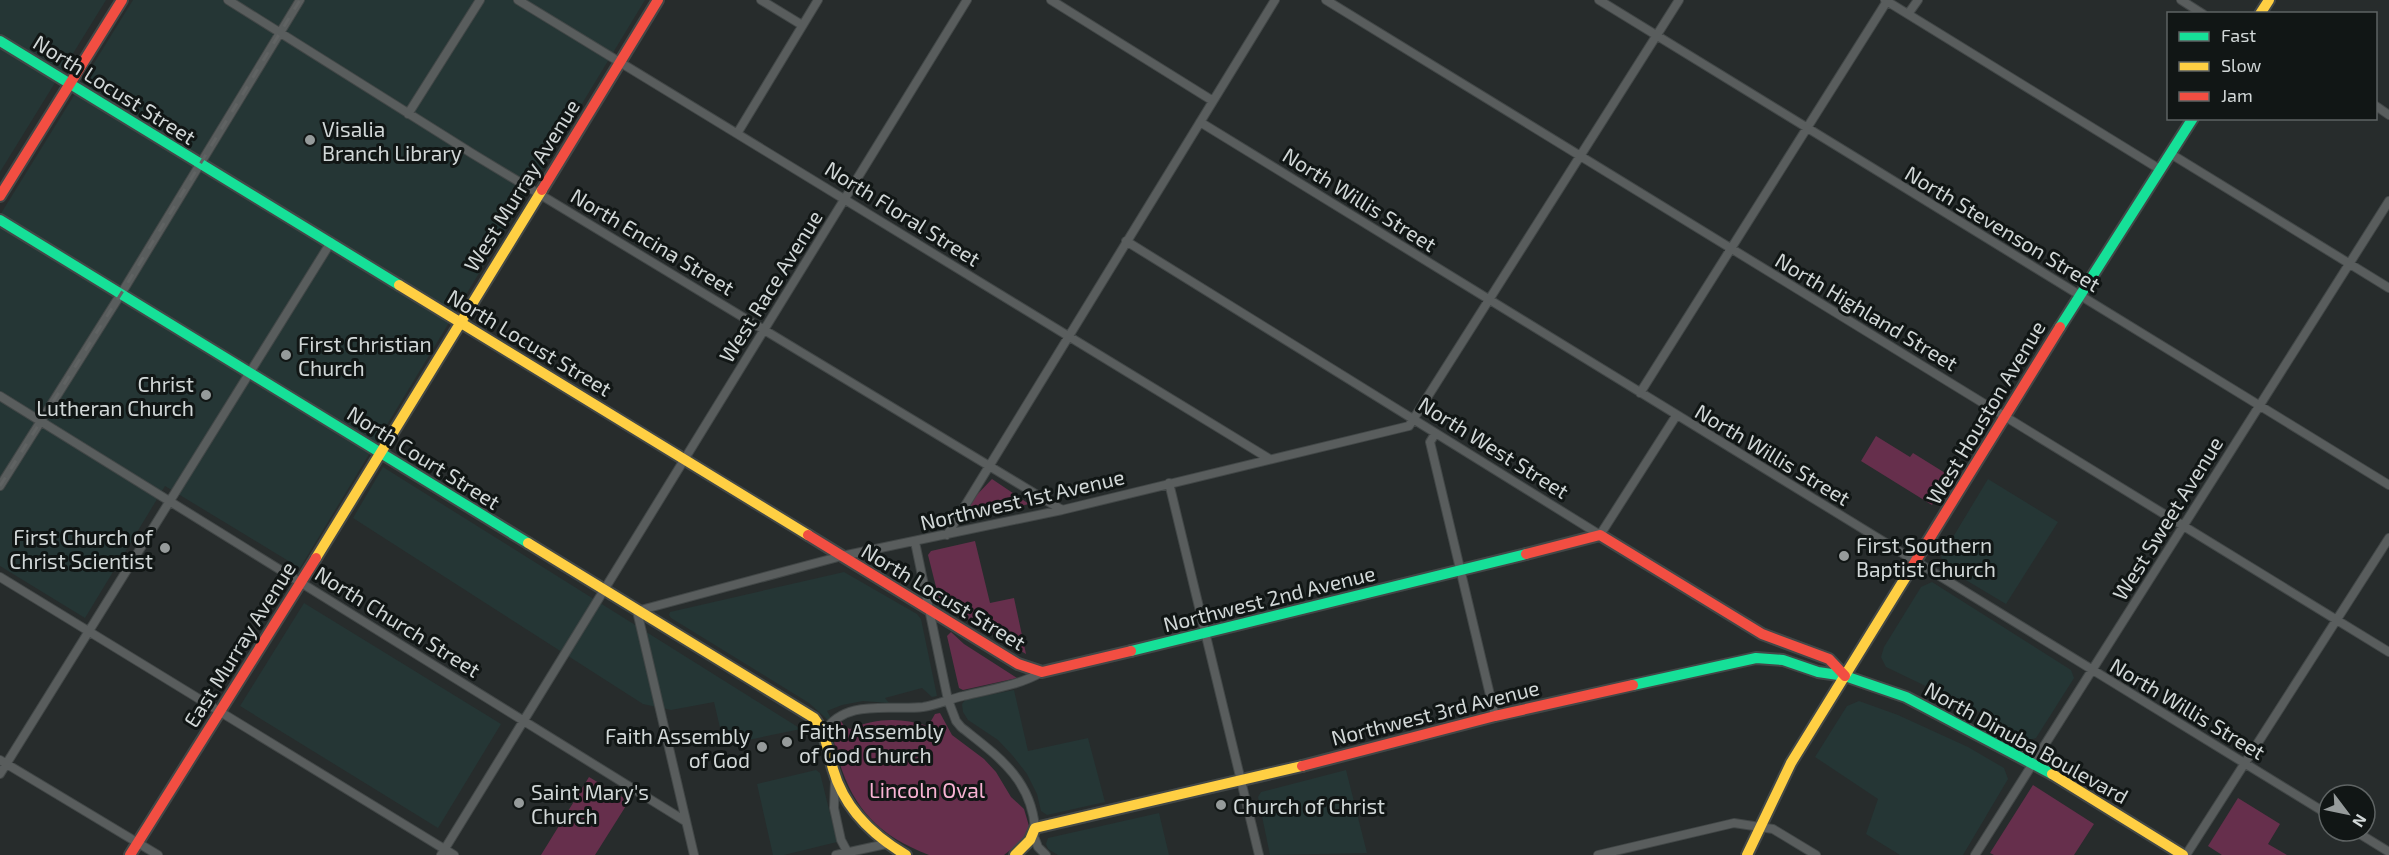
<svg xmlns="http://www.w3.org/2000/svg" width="2389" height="855" viewBox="0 0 2389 855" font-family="'Exo 2',sans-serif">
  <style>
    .built { fill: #253635 }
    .green { fill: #662f4c }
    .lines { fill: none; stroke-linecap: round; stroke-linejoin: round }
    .street-casing { stroke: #424747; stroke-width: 10 }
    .fast-casing { stroke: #424747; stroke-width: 14 }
    .slow-casing { stroke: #424747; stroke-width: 14 }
    .jam-casing { stroke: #424747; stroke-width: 14 }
    .street { stroke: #595d5d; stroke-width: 8 }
    .fast { stroke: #16e098; stroke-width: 10 }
    .slow { stroke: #ffcf43; stroke-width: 10 }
    .jam { stroke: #f24e42; stroke-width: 10 }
    .rail { stroke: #606363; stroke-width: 3; stroke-dasharray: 10 10; stroke-linecap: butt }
    .poi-dot { fill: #969b9b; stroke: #111615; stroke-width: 2 }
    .labels { text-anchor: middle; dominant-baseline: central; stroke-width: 6; stroke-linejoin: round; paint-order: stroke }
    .street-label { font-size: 21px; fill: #d1d7d7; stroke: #111615 }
    .poi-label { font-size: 21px; fill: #d1d7d7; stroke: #111615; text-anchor: start }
    .park-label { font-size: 21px; fill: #f8b3d3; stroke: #111615 }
  </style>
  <rect width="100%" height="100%" fill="#272c2c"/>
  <path class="built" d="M0,0h106l-106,172z
    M133,0h512l-345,568 -135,-82 -80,132 -85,-52v-351z
    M383,467l418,262 -77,16 -10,-43 -43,8 -28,-6 -290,-186z
    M1988,479l70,43 -52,82 -62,-37 -3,-10z
    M844,572l73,42 4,5 16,77 -5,1 -10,-9 -37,10 4,5 -26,-2 -21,4 -15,6 4,7 -3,2 -19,-17 -138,-85 -2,-3 1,-3z
    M1932,582l139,88 3,8 -38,60 -7,2 -43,-25 -100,-48 -5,-10 3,-10 37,-60z
    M304,603l197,121 -63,104 -198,-122z
    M1014,690l14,61 60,-13 17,64 -58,13 -6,-4 -4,-17 -10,-20 -14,-18 -15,-16 -30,-20 -5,-8 -1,-8 3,-4z
    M1859,701l39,14 70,32 36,21 4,11 -45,76h-63l-34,-21 12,-35 -63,-42 32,-51z
    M816,770l4,3 17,69 -53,13h-11l-16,-71z
    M1346,770l21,83 -97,2 -12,-58 3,-5z
    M1159,813l10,42h-111l-10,-6 -2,-5 2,-6z"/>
  <path class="green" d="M1876,436l34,21 3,-4 37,23 -18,29 -71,-44z
    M992,479l37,25 -64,15 -2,-6 8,-12z
    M975,541l15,62 24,-5 12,56 -83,-50 -4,-5 -11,-44 3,-4z
    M951,632l13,12 53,34 -54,12 -4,-2 -12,-52z
    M940,713l12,22 32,24 12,13 15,25 13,12 5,17 -7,15 -18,14h-75c-54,-21 -78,-49 -93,-104 -3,-12 -5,-22 5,-30l3,5 6,3c26,-11 50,-12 78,-3l7,-12z
    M589,777l40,24 -34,54h-54z
    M2033,785l61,39 -20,31h-80l-4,-2z
    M2238,798l42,26 -12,20 19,11h-65l-14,-9z"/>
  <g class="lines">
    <g class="street-casing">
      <path id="street" d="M228,0l245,154 589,356
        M518,0l750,458
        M761,0l41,25
        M1051,0l162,101
        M1326,0l1063,652
        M1599,0l790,485
        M1885,0l276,170
        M2181,0l22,14
        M1908,14l10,-14
        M2376,106l13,9
        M408,114l72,-114
        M1200,122l1129,693
        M738,132l80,-132
        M2171,154l218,134
        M1126,241l474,294 76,-119
        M1640,393l247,-392
        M0,396l685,425
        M1435,434l-5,8 65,274
        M1169,483l90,372
        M0,486l124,-197 176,-289
        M947,535l328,-535
        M915,542l33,158 8,21 5,6c35,28 70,51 74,101
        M0,577l454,278
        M824,732c21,-34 66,-21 99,-25 13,-2 27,-8 40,-11 27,-7 55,-10 79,-24
        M0,760l158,95
        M0,774l331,-532
        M835,781l-1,27 7,32 8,15
        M2355,831l34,21
        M1033,834l5,13 8,8
        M441,855l526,-855
        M694,855l-57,-244 205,-55 220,-46 347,-84 270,-426
        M836,855l50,-11
        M1598,855l136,-32 39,6 43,26
        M1975,855l414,-654
        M2186,855l203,-317"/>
    </g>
    <g class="fast-casing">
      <path id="fast" d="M0,41l399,244
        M0,220l528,323
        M2060,327l133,-209
        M1131,651l395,-97
        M1633,685l123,-27 27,2 35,12 27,4 61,21 146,77"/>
    </g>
    <g class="slow-casing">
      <path id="slow" d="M2260,14l9,-14
        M399,285l409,250
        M528,543l286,175c12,16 14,33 19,51 11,39 39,66 73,86
        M316,558l226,-368
        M2052,774l131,81
        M1015,855l15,-15 5,-12 267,-62
        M1747,855l44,-92 116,-188"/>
    </g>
    <g class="jam-casing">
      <path id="jam" d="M542,190l116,-190
        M0,196l122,-196
        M808,535l210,129 24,8 89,-21
        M1526,554l74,-19 162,99 67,25 16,17
        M1907,575l153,-248
        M1302,766l193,-50 138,-31
        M130,855l186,-297"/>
    </g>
    <use href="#street" class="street"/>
    <use href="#fast" class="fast"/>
    <use href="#slow" class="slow"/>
    <use href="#jam" class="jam"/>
    <path class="rail" d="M0,486l124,-197 176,-289"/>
  </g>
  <g class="poi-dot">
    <circle cx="310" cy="140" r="6"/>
    <circle cx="286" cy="355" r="6"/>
    <circle cx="206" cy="395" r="6"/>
    <circle cx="165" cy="548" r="6"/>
    <circle cx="1844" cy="556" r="6"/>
    <circle cx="787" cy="742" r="6"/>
    <circle cx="762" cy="747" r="6"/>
    <circle cx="519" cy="803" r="6"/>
    <circle cx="1221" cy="805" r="6"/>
  </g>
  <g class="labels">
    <g class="street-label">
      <text transform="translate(115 89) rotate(32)">North Locust Street</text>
      <text transform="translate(521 185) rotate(-58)">West Murray Avenue</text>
      <text transform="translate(1360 199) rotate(32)">North Willis Street</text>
      <text transform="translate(903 213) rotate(32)">North Floral Street</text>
      <text transform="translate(2003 228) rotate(31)">North Stevenson Street</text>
      <text transform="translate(653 241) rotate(31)">North Encina Street</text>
      <text transform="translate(770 286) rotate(-58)">West Race Avenue</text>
      <text transform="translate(1867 311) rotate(31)">North Highland Street</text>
      <text transform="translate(530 342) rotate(31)">North Locust Street</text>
      <text transform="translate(1985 412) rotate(-59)">West Houston Avenue</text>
      <text transform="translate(1494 447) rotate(32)">North West Street</text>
      <text transform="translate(1773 454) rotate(31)">North Willis Street</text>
      <text transform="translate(424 457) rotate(32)">North Court Street</text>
      <text transform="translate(1022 499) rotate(-13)">Northwest 1st Avenue</text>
      <text transform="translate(2167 518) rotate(-58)">West Sweet Avenue</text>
      <text transform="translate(944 596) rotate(31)">North Locust Street</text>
      <text transform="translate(1269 598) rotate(-14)">Northwest 2nd Avenue</text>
      <text transform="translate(398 621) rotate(32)">North Church Street</text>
      <text transform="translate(239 644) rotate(-58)">East Murray Avenue</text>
      <text transform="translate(2188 708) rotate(31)">North Willis Street</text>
      <text transform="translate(1435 712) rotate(-14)">Northwest 3rd Avenue</text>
      <text transform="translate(2027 742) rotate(29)">North Dinuba Boulevard</text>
    </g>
    <g class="poi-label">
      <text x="322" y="128">Visalia<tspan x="322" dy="24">Branch Library</tspan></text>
      <text x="298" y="343">First Christian<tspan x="298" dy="24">Church</tspan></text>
      <text x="194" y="383" text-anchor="end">Christ<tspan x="194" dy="24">Lutheran Church</tspan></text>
      <text x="153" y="536" text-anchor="end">First Church of<tspan x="153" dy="24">Christ Scientist</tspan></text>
      <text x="1856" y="544">First Southern<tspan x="1856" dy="24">Baptist Church</tspan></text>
      <text x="799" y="730">Faith Assembly<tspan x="799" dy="24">of God Church</tspan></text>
      <text x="750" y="735" text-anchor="end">Faith Assembly<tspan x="750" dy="24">of God</tspan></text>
      <text x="531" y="791">Saint Mary's<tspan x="531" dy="24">Church</tspan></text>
      <text x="1233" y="805">Church of Christ</text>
    </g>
    <g class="park-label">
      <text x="927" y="789">Lincoln Oval</text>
    </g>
  </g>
  <rect x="2167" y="12" width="210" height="108" fill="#111615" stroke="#5e6363" stroke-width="1.5"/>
  <rect x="2179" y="32" width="30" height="9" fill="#16e098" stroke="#5e6363" stroke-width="1.5"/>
  <text x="2221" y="42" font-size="18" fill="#d1d7d7">Fast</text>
  <rect x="2179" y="62" width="30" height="9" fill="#ffcf43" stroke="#5e6363" stroke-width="1.5"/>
  <text x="2221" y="72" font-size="18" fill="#d1d7d7">Slow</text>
  <rect x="2179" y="92" width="30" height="9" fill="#f24e42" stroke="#5e6363" stroke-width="1.5"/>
  <text x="2221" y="102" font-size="18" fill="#d1d7d7">Jam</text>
  <g transform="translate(2347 813) rotate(122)"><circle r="28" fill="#111615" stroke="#5e6363" stroke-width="1.5"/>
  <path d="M0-4.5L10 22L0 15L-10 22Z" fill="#969b9b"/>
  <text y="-9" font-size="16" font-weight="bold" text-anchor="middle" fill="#d1d7d7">N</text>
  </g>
</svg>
